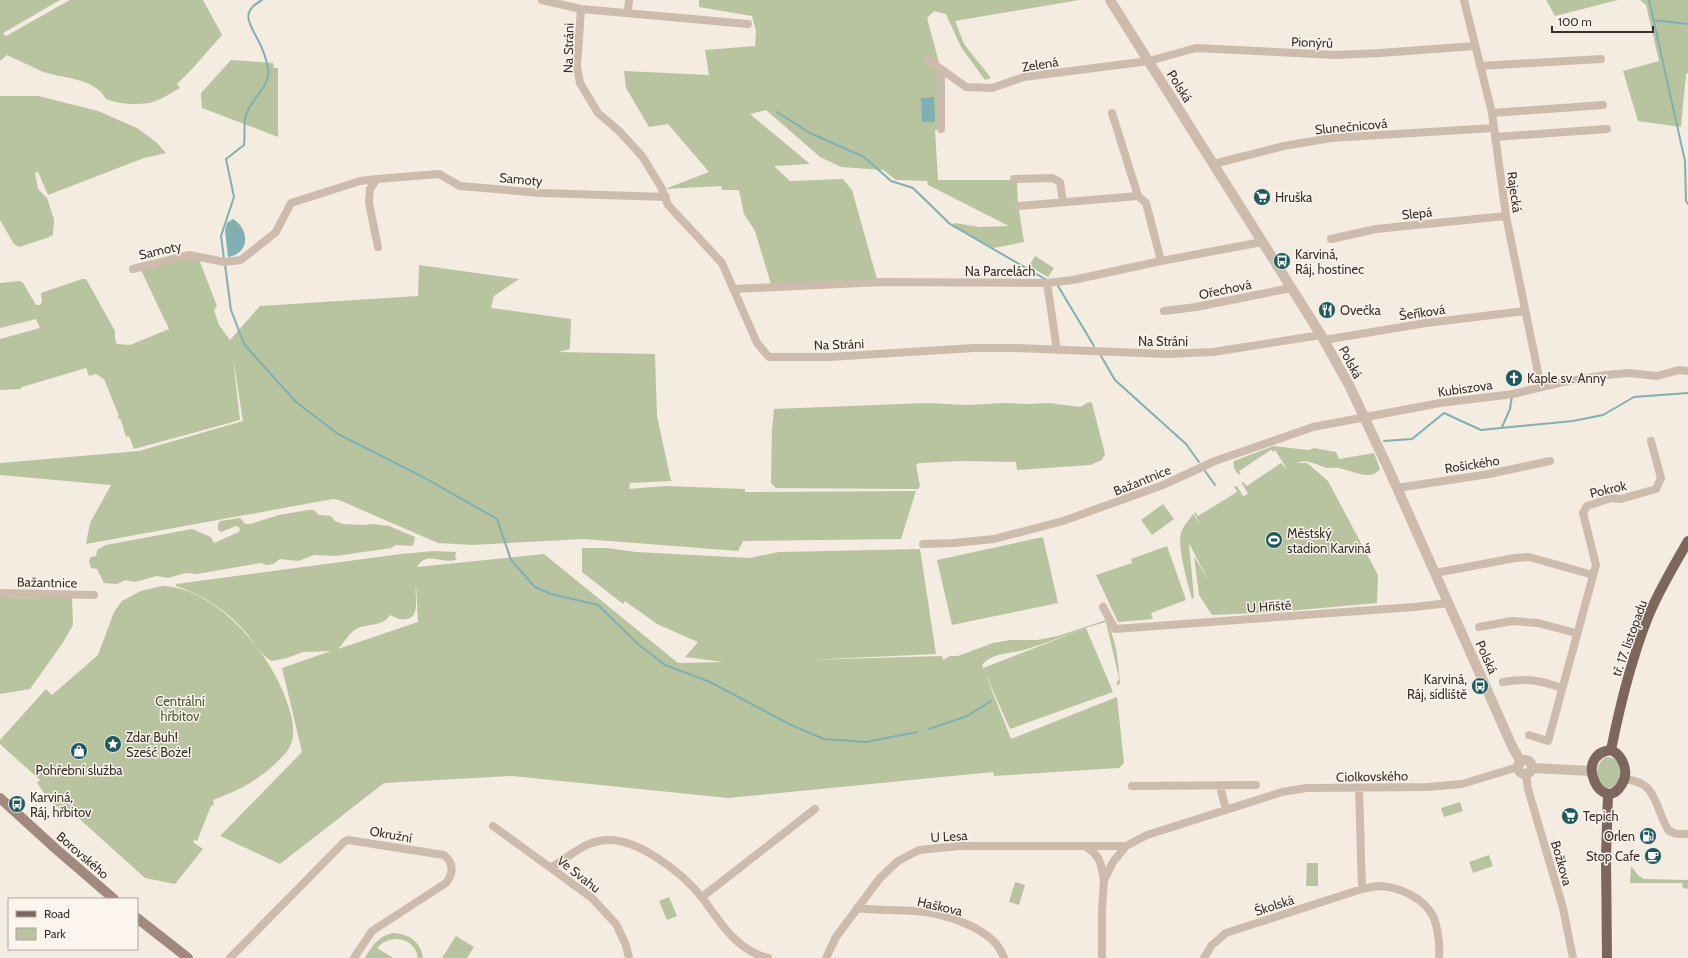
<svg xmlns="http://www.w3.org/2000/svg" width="1688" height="958" viewBox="0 0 1688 958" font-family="Cabin,sans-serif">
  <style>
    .green { fill: #b8c4a0; fill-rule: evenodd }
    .water { fill: #7fb0b2 }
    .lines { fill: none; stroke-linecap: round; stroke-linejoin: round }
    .stream { stroke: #7fb0b2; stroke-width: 2 }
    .minor { stroke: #cdbbac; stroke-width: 8 }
    .tertiary { stroke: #cdbbac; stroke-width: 10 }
    .secondary { stroke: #a18a7d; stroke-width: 10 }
    .primary { stroke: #7d675c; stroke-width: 10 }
    .labels { text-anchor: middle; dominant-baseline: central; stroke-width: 3; stroke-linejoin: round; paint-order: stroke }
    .street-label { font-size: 13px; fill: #3b302b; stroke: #fbf5ee }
    .poi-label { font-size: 13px; fill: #3b302b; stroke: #fbf5ee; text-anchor: start }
    .park-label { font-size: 13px; fill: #4a5a2e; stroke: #fbf5ee }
  </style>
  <rect width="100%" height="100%" fill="#f4ebe1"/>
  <path class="green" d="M0,0h60l-57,33 3,3 64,-36h133l19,35 -30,34 -15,15 3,4c-9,5 -21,13 -31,15 -14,2 -31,1 -43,-4 -12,-22 -44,-20 -65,-28 -11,-5 -23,-11 -34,-16l-7,6z
    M699,0h380l-124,21 9,23 27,34 -6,2 -24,-33 -15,-33 -12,-3 -7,7 13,48 -2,64h-3l3,50h79l1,24 6,38 -30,6 -43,-22 3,-3 26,4 29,-1 -81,-41 -1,-4 -31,-1 -13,-10 -42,-3 -21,-10 -54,-47 -16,4 60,50 -36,2 16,15 53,-2 9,11 25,89 -106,5 -16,-53 -11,-17 -5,-24h-17l-1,-4 -56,3 44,-17 -41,-48 -19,3 -23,-39 -2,-17 85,4 -4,-25 50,-4 1,-15 -4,-15 -53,-9z
    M1546,0h72l-63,16z
    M1640,0h48v73l-2,1 -5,53 -43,-6 -15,-50 36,-10 -13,-56z
    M231,60l42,3 1,5h4v69l-76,-29 -1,-15z
    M0,96h38l60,15 39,17 19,14 10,11 -22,5 -96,37 -10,-23 -3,1 3,16 9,9 7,21 -1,16 -6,3 -28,9 -5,-3 -14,-24z
    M191,256l9,6 17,44 -3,4 5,15 11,15 30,-34 158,-10 1,-31 100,14 -25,17 -3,12 80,11 -1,30 -12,3 97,2 2,62 14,65 -41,2 -1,6 37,-3 79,3v3l171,-1 -15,48 -158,2 -5,10 -154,-12 -112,6 -34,-2 -99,-43 -6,-1 -247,45 4,-21 21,-38 -111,-10v-12l139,-12 104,-30 -10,-63 7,62 -106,29 -5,-13 -3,1 -5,-17 -4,-3 2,-1 -15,-37 -8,-5 -7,2 -3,-8 -64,19 -1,2 -21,1v-51l40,-11 -4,-9 -36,9v-45l20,-2 3,2 13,22h4l2,-3 -1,-9 41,-14h4l29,52v8l2,5 13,1 39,-16 -29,-61z
    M1035,256l19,12 -6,9 -19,-11z
    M1089,402l3,1 13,51 -3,6 -12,5 -73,5 -1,-8h-1l-53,-1 -43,2 -3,2 4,21 -2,3h-5l-137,-1 -5,-5 1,-53 2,-21 153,-6 40,2 37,-2 25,1 20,-1 31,4z
    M1273,446l36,4 5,-2 22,4 3,7 35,-6 6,16c-9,13 -29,1 -41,-1 -5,-1 -10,1 -15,-1 -9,-3 -17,-8 -27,-4h10l21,18 50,94 -1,28 -100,9 -65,3 -13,-20 -5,-39 15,26 -20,-39 5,55 -2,1c-4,-15 -15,-52 -11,-66 2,-7 8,-13 12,-19l7,10 -6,-11 1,-1 3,4 39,-24 -3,-5 3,-1 6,10 5,-2 -6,-11 1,-1 4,4 34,-23 6,6 -12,-19 -2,2 -2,-2 -32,21 2,4c-5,-1 -9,-9 -7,-14z
    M1163,504l11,15 -22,16 -11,-15z
    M308,510h6l5,5 12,1 4,5 8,3 20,1 9,-1 17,2 26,11 -2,9 -17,-1 -5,3 -55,8 -22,-1 -16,6 -18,-2 -7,5 -6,1 -7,-2 -63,11 -12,-1 -17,5 -11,-2 -22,6 -10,-2 -8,4 -13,-1 -7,-14 -6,-1 -2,-8 2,-3 5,-1 1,-6 9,-5 86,-16 19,8 3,6 25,-11 1,-4 -4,-2 -15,6 -3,-2v-6l2,-3 20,-3 5,6h5l29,-9z
    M1043,537l15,66 -106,22 -15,-65z
    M1167,546l19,54 -35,13 2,6 -35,3 -22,-47 36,-12 -1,-4z
    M582,548h25l29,4 114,6 29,-6 141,-3 16,105 -129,6 135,-4 1,4 7,-4h8l35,-13 17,-3h27l21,-4 48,-16c11,21 12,41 14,64l-4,1 3,-7 -13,-56c-27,7 -52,19 -79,27 -14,5 -35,3 -45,16l29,74 106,-42 7,66 -5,5 -125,8 -1,-4 -265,26 -216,-22 -128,7 -104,81 -60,-28 82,-84 -20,-84 49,-17 -28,1 -16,6 -15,3c-11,-5 -17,-18 -25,-27 -18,-22 -43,-39 -71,-48v-2l225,-30 33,-3 22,1 -1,5 2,2c-13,7 -30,-10 -40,8l127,-13 134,109 45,-1 -38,-5 13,-15 -41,-18 -32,-23 -2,3 -41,-32zM416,585l2,37 -80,27c6,-6 12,-18 20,-21 10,-4 26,-2 32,-13 3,1 6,3 9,4 24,4 15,-22 17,-34z
    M162,586c55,1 111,70 126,119 4,12 7,25 4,36 -2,9 -10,16 -16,22 -19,18 -38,28 -63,37l1,5 -3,1 -14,35 -3,-1 -1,2 10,7 -28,35 -30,-6 -71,-64 -3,4 -21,-17 -13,-18 3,-3 -40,-36v-4l46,-51 6,6 46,-40 16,-43 8,-11 19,-10z
    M0,597l72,1 1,27 -11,19 -32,45 -30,5z
    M1086,628l27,64 -103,37 -27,-61z
    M1607,757c18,0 17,30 3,31 -16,2 -17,-27 -3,-31z
    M1460,802l3,9 -19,6 -3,-9z
    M1489,855l4,11 -20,7 -4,-11z
    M1307,863h11v23h-12z
    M1631,866l7,9 6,4 44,1v9l-5,-1 -1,-5h-52z
    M1015,882l10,3 -6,20 -10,-3z
    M669,897l8,19 -10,4 -8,-19z
    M393,933c15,1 28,8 30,25h-5c-3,-21 -28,-25 -41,-10l16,10h-28c7,-12 13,-22 28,-25z
    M456,936l18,11 -7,11h-25z"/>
  <path class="water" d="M934,97l1,25h-13l-1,-24z
    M233,219c17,10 17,35 -5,38l-3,-26 2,-8z"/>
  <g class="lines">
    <path class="stream" d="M1649,0l36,161 1,40 2,3
      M1653,20l35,4
      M777,112l33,21 54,24 27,24 22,7 37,36 95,55
      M224,259l-3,-23 13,-39 -8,-38 18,-14c1,-9 0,-19 1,-27 4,-19 26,-30 23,-49 -1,-9 -6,-22 -10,-29 -9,-17 -18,-28 4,-40
      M225,265l6,45 13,34 52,58 42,32 85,43 74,42 14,41 24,27 16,7 47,11 40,39 27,21 45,17 81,43 33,14 42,3 51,-10
      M1058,286l36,60
      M1101,356l14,24 71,64 13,18
      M1502,427l8,-18 2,-13
      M1384,441l28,-2 32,-26 37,17 92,-9 30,-6 31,-18 54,-4
      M1205,471l10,14
      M929,729l38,-13 24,-15"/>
    <path class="minor" d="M542,0l39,9 167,15
      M1464,0l28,113 14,103 35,171
      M581,9l-4,57 3,17 18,30 21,18 23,25 19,31 7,18 54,58 35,80 12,14h60l145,-9h39l154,6 46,-2 108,-17
      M628,13l1,-13
      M927,59l39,28 26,1 32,-11 125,-16 47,-13 140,7 44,-2 95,-7
      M1480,66l121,-7
      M941,70v59
      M1112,113l26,83
      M1492,113l111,-8
      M1495,137l112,-8
      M1213,164l71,-18 47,-8 163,-10
      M1014,179l38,-1 8,4 3,20
      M1019,206l119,-10 8,7 15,58
      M1331,239l45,-10 130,-13
      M378,247l-9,-44 1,-14 7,-10 62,-5 21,12 81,7 125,4
      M133,269l56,-14 36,7 16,-2 35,-28 15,-29 69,-22 17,-2
      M1047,283l10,67
      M733,289l150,-7 164,1 26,-3 88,-19 101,-19
      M1164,311l32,-4 95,-19
      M1324,340l102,-17 99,-12
      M1397,488l92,-14 61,-13
      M923,544l31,-1 40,-4 69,-18 100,-36 52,-24 98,-34 127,-24 73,-9 50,-12 43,-7 23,-2 28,3 22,-6 9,1
      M1435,573l80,-15 14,-1 64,18
      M0,593l94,2
      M1103,607l12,22 299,-22 35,-4
      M1479,627l33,-6 26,2 38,10
      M1503,682c25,-4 36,-2 59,6
      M1529,735l19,6 48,-176 -13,-52 4,-7 24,-8 10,1 35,-10 5,-11 -10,-37
      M1526,775l2,14 35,119 10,50
      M1625,779c7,1 15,3 20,7 12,9 15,33 24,45l8,3h11
      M1132,786l124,-1
      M1220,786l6,24
      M1359,788l3,101
      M493,826l99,72 24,26 10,21 3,13
      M1085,846c16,10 16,18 19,34
      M552,867c15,-9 30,-23 47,-26 35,-8 85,33 105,59 17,24 34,51 64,58
      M702,897l113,-88
      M857,908c20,3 39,1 58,3 28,2 80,17 89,47
      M230,958l114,-116 4,-2 96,15c11,9 9,19 2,28l-74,48 -18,27
      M826,958l10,-21 44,-59 18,-17 21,-11 40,-4h167
      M1102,958v-48l2,-30 9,-18 13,-16 21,-11 135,-43 24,-4 122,-1 34,-3 56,-17
      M1204,958l8,-13 14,-12 136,-44c5,-1 10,-2 15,-3 21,0 48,12 57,32 4,12 6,28 5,40"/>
    <path class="tertiary" d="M1110,0l211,335 29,52 39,83 123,276 9,16
      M1518 767a7 7 0 1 1 14 0a7 7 0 1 1-14 0Z
      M1532,768l60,3"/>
    <path class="secondary" d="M0,798l56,51 58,50
      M137,918l51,40"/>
    <path class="primary" d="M1611,750c9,-45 20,-90 37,-133 11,-27 26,-51 40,-76
      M1611,750c13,6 18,23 11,34 -19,33 -51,-29 -11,-34z
      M1607,958l-1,-102 2,-62"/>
  </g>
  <defs>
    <g id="supermarket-disc" transform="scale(0.9)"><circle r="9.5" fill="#1f5a5e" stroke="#fbf5ee"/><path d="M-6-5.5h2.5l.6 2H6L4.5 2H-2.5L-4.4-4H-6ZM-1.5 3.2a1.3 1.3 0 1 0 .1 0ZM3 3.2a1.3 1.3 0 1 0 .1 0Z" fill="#fff"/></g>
    <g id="bus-disc" transform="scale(0.9)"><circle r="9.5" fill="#1f5a5e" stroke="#fbf5ee"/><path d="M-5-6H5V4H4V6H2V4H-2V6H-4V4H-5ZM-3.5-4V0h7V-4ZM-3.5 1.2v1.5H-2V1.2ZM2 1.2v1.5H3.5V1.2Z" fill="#fff"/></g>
    <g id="restaurant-disc" transform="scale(0.9)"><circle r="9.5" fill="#1f5a5e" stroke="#fbf5ee"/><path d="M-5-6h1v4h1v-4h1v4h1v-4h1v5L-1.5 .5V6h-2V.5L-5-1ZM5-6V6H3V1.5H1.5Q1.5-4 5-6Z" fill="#fff"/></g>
    <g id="church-disc" transform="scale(0.9)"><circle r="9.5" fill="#1f5a5e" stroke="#fbf5ee"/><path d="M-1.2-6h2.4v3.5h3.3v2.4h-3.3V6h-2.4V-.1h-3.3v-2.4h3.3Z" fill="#fff"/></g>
    <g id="stadium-disc" transform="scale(0.9)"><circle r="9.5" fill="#1f5a5e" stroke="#fbf5ee"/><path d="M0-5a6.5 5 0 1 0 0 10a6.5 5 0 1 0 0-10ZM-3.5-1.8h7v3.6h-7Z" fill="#fff"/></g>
    <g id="sight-disc" transform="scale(0.9)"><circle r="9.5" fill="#1f5a5e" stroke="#fbf5ee"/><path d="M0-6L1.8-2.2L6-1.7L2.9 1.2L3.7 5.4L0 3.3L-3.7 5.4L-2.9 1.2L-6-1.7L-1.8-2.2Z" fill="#fff"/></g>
    <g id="shop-disc" transform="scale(0.9)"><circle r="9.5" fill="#1f5a5e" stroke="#fbf5ee"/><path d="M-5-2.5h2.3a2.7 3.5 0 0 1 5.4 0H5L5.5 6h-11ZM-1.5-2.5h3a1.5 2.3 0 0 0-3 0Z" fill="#fff"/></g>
    <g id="fuel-disc" transform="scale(0.9)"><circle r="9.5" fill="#1f5a5e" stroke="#fbf5ee"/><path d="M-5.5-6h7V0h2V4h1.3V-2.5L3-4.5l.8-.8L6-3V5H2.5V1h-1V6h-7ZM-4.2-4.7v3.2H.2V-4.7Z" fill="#fff"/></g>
    <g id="cafe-disc" transform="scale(0.9)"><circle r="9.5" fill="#1f5a5e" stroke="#fbf5ee"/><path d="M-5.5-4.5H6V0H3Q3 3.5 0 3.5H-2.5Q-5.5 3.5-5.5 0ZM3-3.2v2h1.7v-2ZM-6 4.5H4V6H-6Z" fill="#fff"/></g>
  </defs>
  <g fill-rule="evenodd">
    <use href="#supermarket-disc" x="1262" y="197"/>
    <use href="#bus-disc" x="1282" y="261"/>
    <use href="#restaurant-disc" x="1327" y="310"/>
    <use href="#church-disc" x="1514" y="378"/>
    <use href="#stadium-disc" x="1274" y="540"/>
    <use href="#bus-disc" x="1480" y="686"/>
    <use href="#sight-disc" x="113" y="744"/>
    <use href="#shop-disc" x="79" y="751"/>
    <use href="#bus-disc" x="17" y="804"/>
    <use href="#supermarket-disc" x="1570" y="816"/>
    <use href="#fuel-disc" x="1648" y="836"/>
    <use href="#cafe-disc" x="1653" y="856"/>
  </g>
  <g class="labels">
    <g class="street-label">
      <text transform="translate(1312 42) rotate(2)">Pionýrů</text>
      <text transform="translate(568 48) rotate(-89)">Na Stráni</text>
      <text transform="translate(1040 64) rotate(-9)">Zelená</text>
      <text transform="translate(1180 86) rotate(58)">Polská</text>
      <text transform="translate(1351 126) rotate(-5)">Slunečnicová</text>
      <text transform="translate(521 179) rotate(5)">Samoty</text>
      <text transform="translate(1515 192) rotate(82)">Rajecká</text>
      <text transform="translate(1417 213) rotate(-6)">Slepá</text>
      <text transform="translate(160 250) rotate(-13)">Samoty</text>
      <text x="1000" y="271">Na Parcelách</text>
      <text transform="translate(1225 289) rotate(-12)">Ořechová</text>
      <text transform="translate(1422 312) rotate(-8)">Šeříková</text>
      <text x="1163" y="341">Na Stráni</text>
      <text transform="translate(839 344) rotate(-2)">Na Stráni</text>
      <text transform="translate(1351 362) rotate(62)">Polská</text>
      <text transform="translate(1465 388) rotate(-8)">Kubiszova</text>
      <text transform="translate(1472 464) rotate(-9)">Rošického</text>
      <text transform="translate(1142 480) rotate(-22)">Bažantnice</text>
      <text transform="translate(1608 489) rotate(-13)">Pokrok</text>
      <text transform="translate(47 582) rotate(1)">Bažantnice</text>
      <text transform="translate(1269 606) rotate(-4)">U Hřiště</text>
      <text transform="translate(1629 638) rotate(-70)">tř. 17. listopadu</text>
      <text transform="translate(1487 657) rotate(66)">Polská</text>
      <text transform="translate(1372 776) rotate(-1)">Ciolkovského</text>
      <text transform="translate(391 834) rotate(10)">Okružní</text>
      <text transform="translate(949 836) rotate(-3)">U Lesa</text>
      <text transform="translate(83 855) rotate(41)">Borovského</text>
      <text transform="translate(1562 863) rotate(74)">Božkova</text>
      <text transform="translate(579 874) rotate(38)">Ve Svahu</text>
      <text transform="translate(1274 905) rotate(-18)">Školská</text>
      <text transform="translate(940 906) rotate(13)">Haškova</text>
    </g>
    <g class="poi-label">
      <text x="1275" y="197">Hruška</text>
      <text x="1295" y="254">Karviná,<tspan x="1295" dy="15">Ráj, hostinec</tspan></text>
      <text x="1340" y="310">Ovečka</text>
      <text x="1527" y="378">Kaple sv. Anny</text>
      <text x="1287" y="533">Městský<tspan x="1287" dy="15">stadion Karviná</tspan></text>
      <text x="1467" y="679" text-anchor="end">Karviná,<tspan x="1467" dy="15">Ráj, sídliště</tspan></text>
      <text x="126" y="737">Zdar Buh!<tspan x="126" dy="15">Sześć Boże!</tspan></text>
      <text x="79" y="770" text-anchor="middle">Pohřební služba</text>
      <text x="30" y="797">Karviná,<tspan x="30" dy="15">Ráj, hřbitov</tspan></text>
      <text x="1583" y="816">Tepich</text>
      <text x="1635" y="836" text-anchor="end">Orlen</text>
      <text x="1640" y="856" text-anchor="end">Stop Cafe</text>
    </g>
    <g class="park-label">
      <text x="180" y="701">Centrální<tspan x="180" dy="15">hřbitov</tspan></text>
    </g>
  </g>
  <rect x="8" y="898" width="130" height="52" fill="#fbf5ee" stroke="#aea6a0"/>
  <rect x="16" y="911" width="20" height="6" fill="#7d675c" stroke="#aea6a0"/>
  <text x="44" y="918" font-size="12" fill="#3b302b">Road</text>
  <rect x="16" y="928" width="20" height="12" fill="#b8c4a0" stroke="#aea6a0"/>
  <text x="44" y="938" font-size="12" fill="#3b302b">Park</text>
  <path d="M1552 26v6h101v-6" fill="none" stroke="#3b302b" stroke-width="2"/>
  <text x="1558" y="26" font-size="12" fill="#3b302b" stroke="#fbf5ee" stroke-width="3" paint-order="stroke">100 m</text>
</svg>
